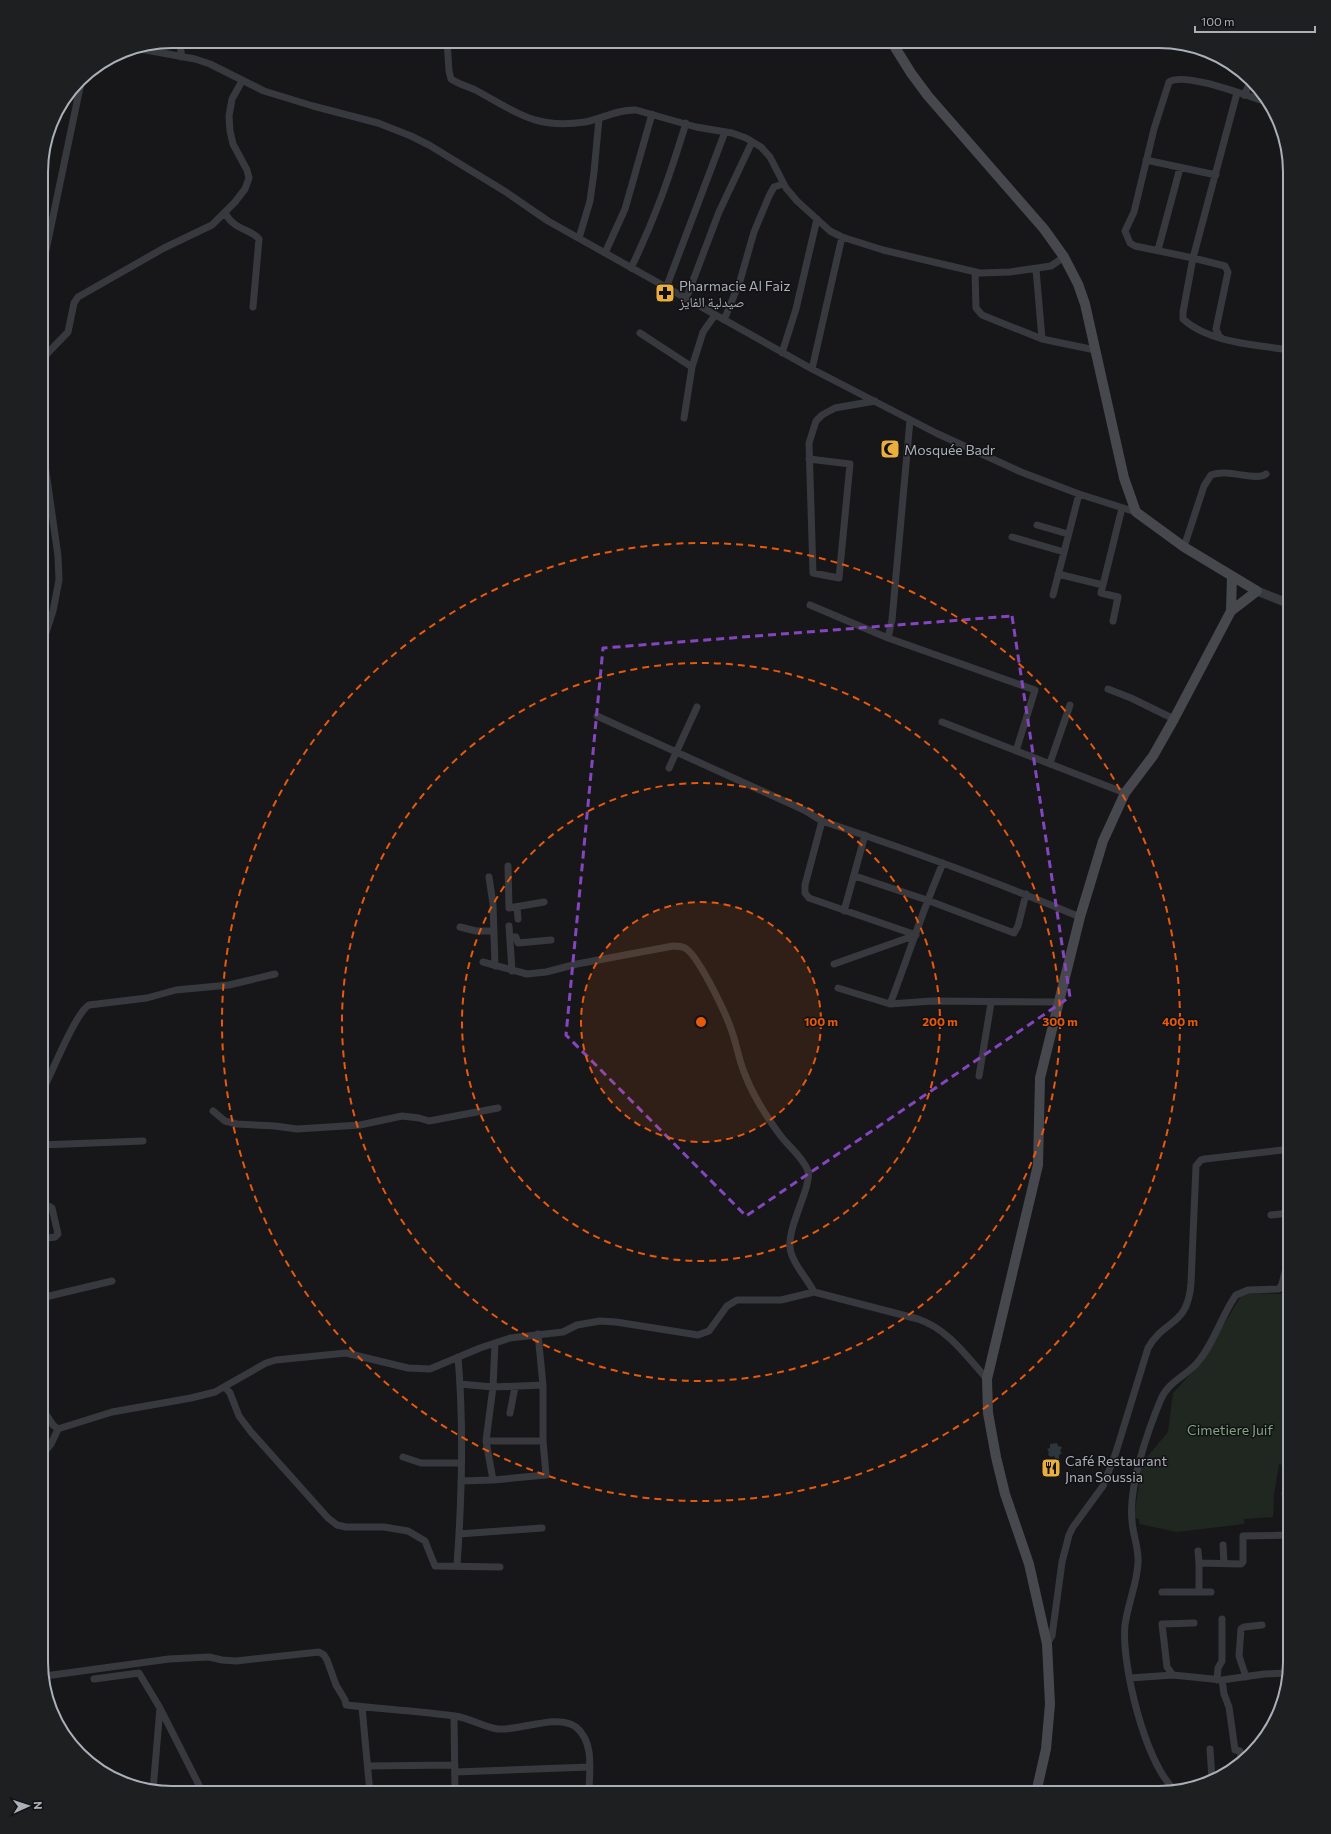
<svg xmlns="http://www.w3.org/2000/svg" width="1331" height="1834" viewBox="0 0 1331 1834" font-family="Commissioner,'Noto Naskh Arabic',sans-serif">
  <style>
    .green { fill: #1f2720 }
    .water { fill: #2e363d }
    .lines { fill: none; stroke-linecap: round; stroke-linejoin: round }
    .minor { stroke: #38393e; stroke-width: 7 }
    .tertiary { stroke: #38393e; stroke-width: 9 }
    .secondary { stroke: #46484e; stroke-width: 10 }
    .marked { fill: none; stroke: #8446be; stroke-width: 3; stroke-dasharray: 8 5; stroke-linejoin: round }
    .ring { fill: none; stroke: #e8590c; stroke-width: 2; stroke-dasharray: 7 5 }
    .labels { text-anchor: middle; dominant-baseline: central; stroke-width: 3; stroke-linejoin: round; paint-order: stroke }
    .poi-label { font-size: 14px; fill: #aaafb8; stroke: #121214; text-anchor: start }
    .park-label { font-size: 14px; fill: #82a383; stroke: #121214 }
    .rim { fill: none; stroke: #aaafb8; stroke-width: 2 }
    .centre { fill: #e8590c; stroke: #121214; stroke-width: 2 }
    .ring-label { font-size: 12px; text-anchor: middle; font-weight: bold; fill: #e8590c; stroke: #121214; stroke-width: 3; stroke-linejoin: round; paint-order: stroke }
  </style>
  <rect width="100%" height="100%" fill="#171719"/>
  <path class="green" d="M1284,1290h6v177l-11,-3 -5,31 -1,22 -29,2v5l-67,8 -38,-8v-5l-5,-1 8,-55 26,-31 5,-39 25,-27 45,-73 38,1z"/>
  <path class="water" d="M1057,1443l1,3 4,1 -2,4 2,2 -3,2v4l-4,-1 -1,-2 -3,1 -3,-2 1,-3 -2,-3 3,-1v-4z"/>
  <g class="lines">
    <path class="minor" d="M179,41l3,16
      M447,41l2,30 2,8c9,6 19,8 28,13 40,22 57,37 106,30 17,-3 33,-13 51,-12l60,17 36,6 14,5 15,9 9,10 16,31 11,13 33,30 12,6 41,13 97,23 30,-1 41,-6 13,-9
      M135,48l60,11 15,5 54,27 49,15 65,17 33,13 18,9 77,47 42,29 264,148 124,64 85,39 58,22 57,18
      M1237,93l-44,165 -10,54v7c26,24 74,26 107,31
      M1244,95l6,-12
      M1146,160l70,15
      M225,213c10,18 25,15 34,26l-6,68
      M579,238l11,-37 4,-29 5,-53
      M1158,250l22,-82
      M605,253l20,-44 27,-95
      M631,268c24,-49 39,-93 55,-145
      M1036,269l6,70
      M975,272l1,36 6,7 60,24 53,11
      M41,274l41,-196
      M666,288l59,-156
      M686,299l33,-87 33,-70
      M724,320l16,-39 14,-49 15,-36 5,-9 9,-3
      M640,333l52,34
      M1223,339l-4,-3 -3,-7 12,-57 -3,-6 -32,-8 -58,-12 -5,-3 -5,-12 9,-19 20,-83 15,-47c15,-11 81,15 101,21
      M782,353l14,-44 21,-90
      M41,360l27,-28 6,-29 4,-6 86,-49 48,-23 23,-23 10,-13 4,-11 -2,-8 -14,-26 -3,-13 -1,-15 3,-17 10,-18
      M812,369l30,-132
      M684,418l8,-51 11,-35 12,-17
      M1286,422l4,-22
      M809,459l41,5 -11,114 -26,-5 -4,-130 7,-22 6,-6 13,-7 40,-7
      M1037,525l31,9
      M1012,537l52,15
      M1184,547l20,-61 7,-11c17,-7 45,7 55,-1
      M1058,574l45,11 19,-77
      M1103,585l-2,8 17,4 -5,24
      M1053,595l26,-101
      M810,605l78,33 147,52 -19,61
      M888,638l4,-18 18,-200
      M41,648l12,-37 6,-31 -1,-24 -17,-119
      M1108,689l23,9 43,21
      M597,716l207,94 18,11c87,29 173,60 258,96
      M942,722l183,71
      M1050,763l20,-58
      M669,768l28,-61
      M822,821l-17,64v8l4,5 107,37
      M508,866l1,42 35,-6
      M855,876l72,24 87,33 4,-7 8,-32
      M489,877l4,27 2,62
      M517,907l1,12
      M844,911l21,-76
      M509,926l3,45
      M460,927l16,4h18
      M511,937h5l2,6 33,-3
      M483,962l44,12 19,-2 31,-8 96,-18c4,0 8,0 12,2 13,7 39,62 45,78 6,15 8,31 14,46 8,22 22,44 36,63 8,11 23,22 28,36 4,15 -20,54 -18,76 1,15 17,31 24,45
      M834,964l82,-29
      M838,988l52,16 42,-3 127,1
      M890,1004c18,-47 33,-95 53,-141
      M979,1076l12,-73
      M41,1093c10,-17 34,-80 48,-88l58,-7 29,-8 53,-5 46,-11
      M213,1111l12,10 12,3 38,2 22,3 63,-4 42,-9 17,2 10,3 69,-13
      M41,1145l102,-4
      M1271,1215l19,-2
      M41,1239l14,-2 3,-3 -6,-26 -4,-2h-7
      M41,1298l71,-17
      M460,1384l33,3 50,-2
      M225,1387l5,6 9,23 12,16 77,86 9,7 9,2h38l24,4 17,10 10,25 65,1
      M41,1407l12,18 5,4 3,-1 51,-16 79,-14 24,-6 51,-29 10,-3 70,-7 62,15 22,1 50,-21 30,-10 53,-6 14,-7 23,-4 16,1 82,13 11,-4 18,-25 10,-6h44l33,-8 104,27c30,10 49,38 69,60
      M510,1413l5,-26
      M486,1441h57
      M41,1456l10,-12 7,-15
      M403,1457l18,6h40
      M1288,1474l-3,20 5,3
      M493,1480l-7,-39 7,-54 2,-44
      M461,1481l32,-1 53,-5 -3,-34v-56l-5,-51
      M459,1534l83,-6
      M1223,1545l1,18
      M1198,1551l1,12 42,1 2,-2v-26l47,-1
      M1199,1563v28
      M457,1565c5,-69 7,-139 1,-208
      M1162,1592h49
      M1047,1644l5,-8 10,-74 7,-27 4,-8 30,-41 13,-34 32,-104c16,-29 40,-21 43,-65l5,-117 5,-6 4,-1 77,-9 8,-3
      M1173,1675l-6,-8 -5,-43 32,-1
      M45,1676l124,-17 40,-2 13,3 14,1 83,-9 5,3 3,5 9,25 9,15 1,5c36,4 72,6 109,11 15,2 28,11 43,13 22,2 60,-16 78,-2 19,16 13,44 13,66
      M1246,1677l-7,-21 2,-27 3,-2 18,-2
      M1130,1678l43,-3 49,5 42,-6 23,-1
      M94,1679l45,-6 21,35 -7,82
      M1217,1680l1,-12 4,-7v-42
      M1222,1680l2,14 5,13 6,43 5,1 1,8
      M362,1707l8,86
      M161,1710l42,83
      M454,1716l1,77
      M1210,1749l2,30
      M368,1766l87,-1
      M455,1772l135,-5
      M1174,1789c-29,-26 -53,-126 -49,-164 3,-22 12,-41 13,-62 1,-15 -5,-27 -6,-42 -4,-34 16,-91 29,-122 7,-17 25,-23 36,-36 17,-19 24,-47 39,-68l12,-5 31,-1 3,-5 8,-32
      M528,1793l61,-2"/>
    <path class="tertiary" d="M1257,591l33,13"/>
    <path class="secondary" d="M891,41l20,32 17,23 116,133 20,28 14,27 7,20 39,174 12,34 48,35 73,44 -26,20 -57,108 -21,37 -28,37 -22,48 -23,76 -40,161 -2,87 -51,214 1,34 8,44 9,37 24,70 18,80 3,60 -4,45 -10,44
      M1231,611l1,-35"/>
  </g>
  <path class="marked" d="M1012,616l58,381 -324,219 -180,-181 37,-387z"/>
  <circle cx="701" cy="1022" r="120" fill="#e8590c" fill-opacity=".12"/>
  <g class="ring">
    <circle cx="701" cy="1022" r="120"/>
    <circle cx="701" cy="1022" r="239"/>
    <circle cx="701" cy="1022" r="359"/>
    <circle cx="701" cy="1022" r="479"/>
  </g>
  <defs>
    <g id="pharmacy-square" transform="scale(1)"><rect x="-9" y="-9" width="18" height="18" rx="4" fill="#eaae3e" stroke="#121214"/><path d="M-2-6h4v4h4v4h-4v4h-4v-4h-4v-4h4Z" fill="#111"/></g>
    <g id="mosque-square" transform="scale(1)"><rect x="-9" y="-9" width="18" height="18" rx="4" fill="#eaae3e" stroke="#121214"/><path d="M3.5-4.9A6 6 0 1 0 3.5 4.9A5 5 0 1 1 3.5-4.9Z" fill="#111"/></g>
    <g id="restaurant-square" transform="scale(1)"><rect x="-9" y="-9" width="18" height="18" rx="4" fill="#eaae3e" stroke="#121214"/><path d="M-5-6h1v4h1v-4h1v4h1v-4h1v5L-1.5 .5V6h-2V.5L-5-1ZM5-6V6H3V1.5H1.5Q1.5-4 5-6Z" fill="#111"/></g>
  </defs>
  <g fill-rule="evenodd">
    <use href="#pharmacy-square" x="665" y="293"/>
    <use href="#mosque-square" x="890" y="449"/>
    <use href="#restaurant-square" x="1051" y="1468"/>
  </g>
  <g class="labels">
    <g class="poi-label">
      <text x="679" y="285">Pharmacie Al Faiz<tspan x="679" dy="16">صيدلية الفايز</tspan></text>
      <text x="904" y="449">Mosquée Badr</text>
      <text x="1065" y="1460">Café Restaurant<tspan x="1065" dy="16">Jnan Soussia</tspan></text>
    </g>
    <g class="park-label">
      <text x="1230" y="1429">Cimetiere Juif</text>
    </g>
  </g>
  <path d="M0 0H1331V1834H0ZM172 48H1159A124 124 0 0 1 1283 172V1662A124 124 0 0 1 1159 1786H172A124 124 0 0 1 48 1662V172A124 124 0 0 1 172 48Z" fill="#1e1f21" fill-rule="evenodd"/>
  <path class="rim" d="M172 48H1159A124 124 0 0 1 1283 172V1662A124 124 0 0 1 1159 1786H172A124 124 0 0 1 48 1662V172A124 124 0 0 1 172 48Z"/>
  <circle cx="701" cy="1022" r="6" class="centre"/>
  <g class="ring-label">
    <text x="821" y="1026">100 m</text>
    <text x="940" y="1026">200 m</text>
    <text x="1060" y="1026">300 m</text>
    <text x="1180" y="1026">400 m</text>
  </g>
  <g transform="translate(28 1806) rotate(87)" stroke="#121214" stroke-width="3" paint-order="stroke">
  <path d="M0-3L7 15L0 10L-7 15Z" fill="#aaafb8"/>
  <text y="-6" font-size="11" font-weight="bold" text-anchor="middle" fill="#aaafb8">N</text>
  </g>
  <path d="M1195 26v6h120v-6" fill="none" stroke="#aaafb8" stroke-width="2"/>
  <text x="1201" y="26" font-size="12" fill="#aaafb8" stroke="#121214" stroke-width="3" paint-order="stroke">100 m</text>
</svg>
